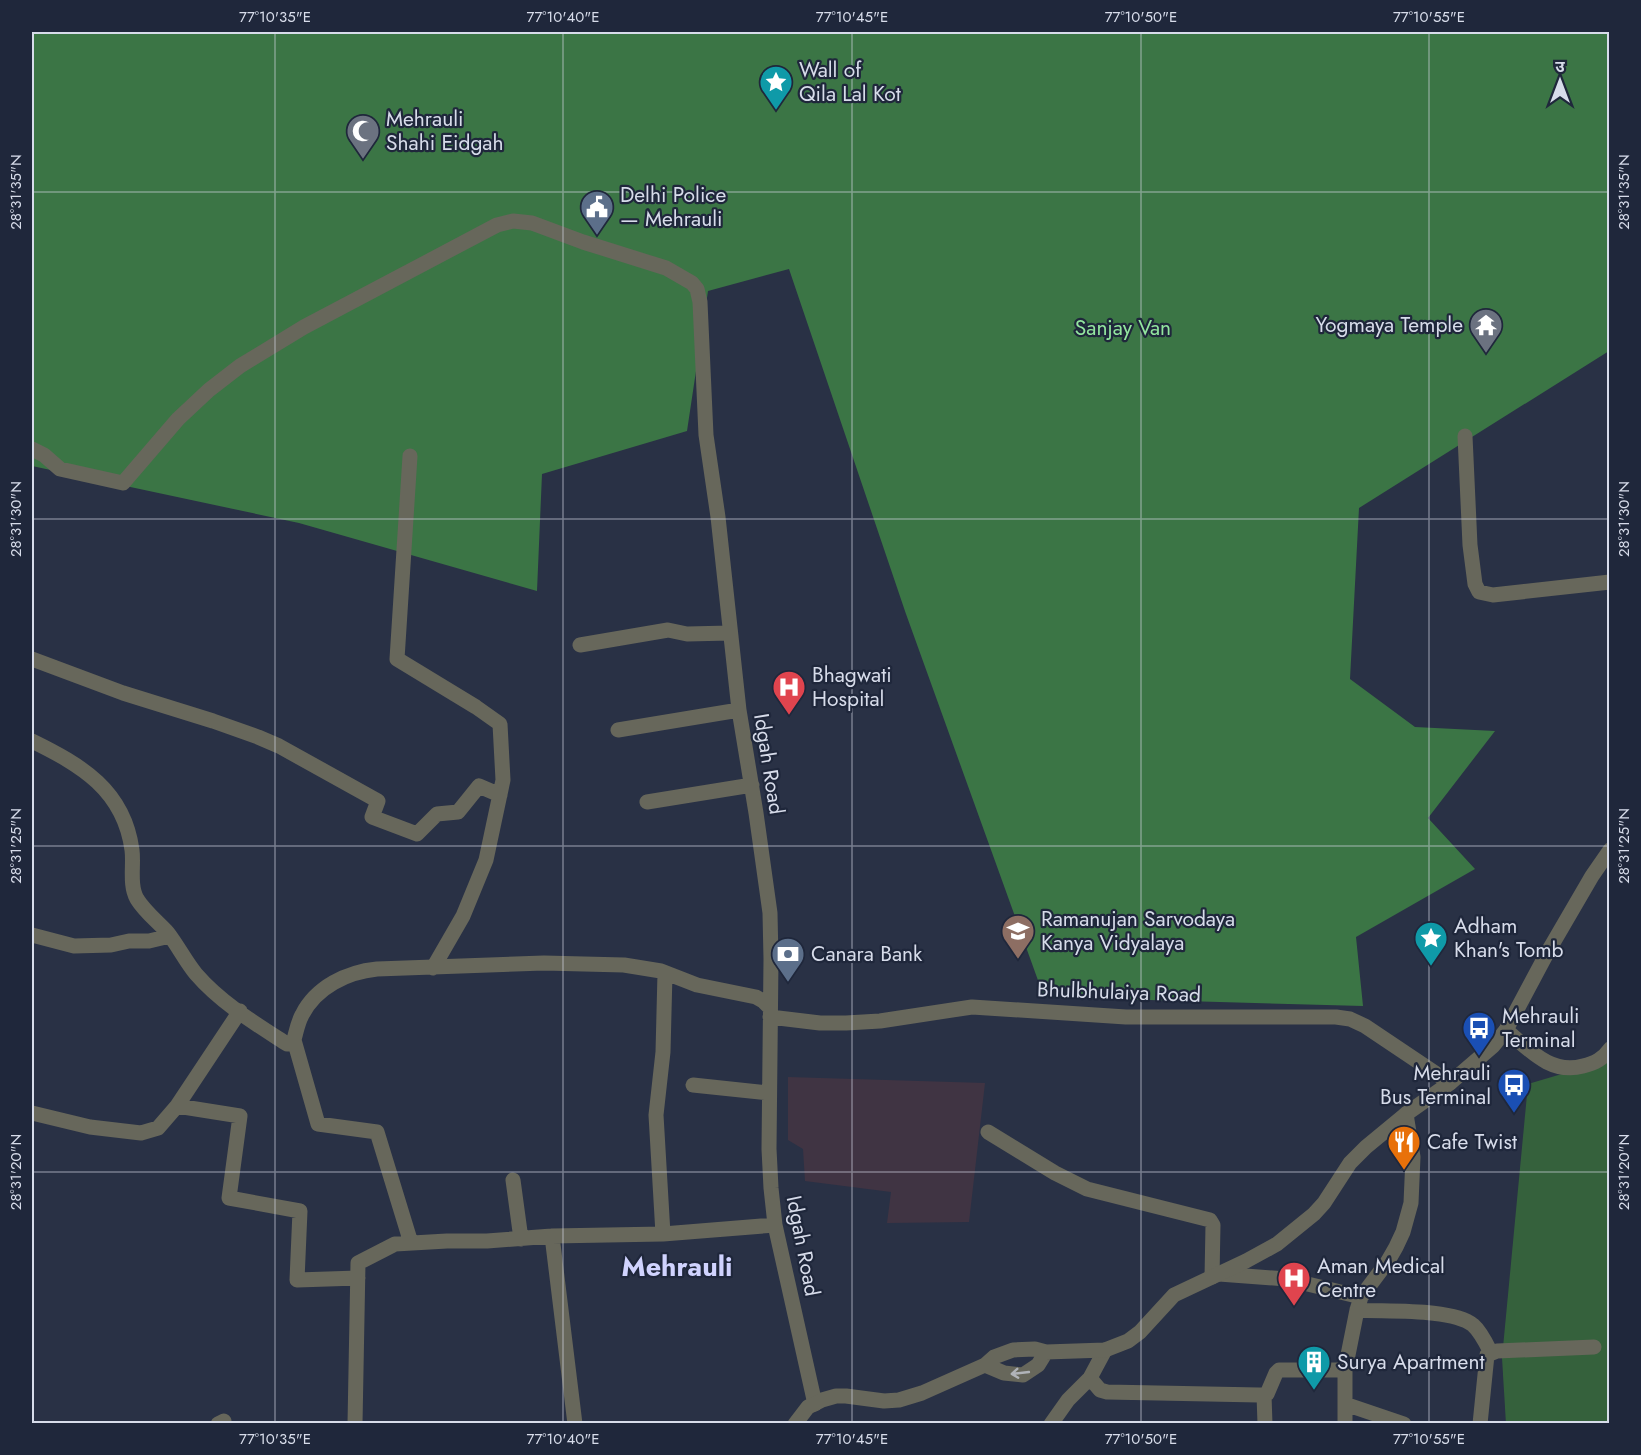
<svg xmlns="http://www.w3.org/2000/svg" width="1641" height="1455" viewBox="0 0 1641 1455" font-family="Jost,'Noto Sans Devanagari',sans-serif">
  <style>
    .education { fill: #403443 }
    .green { fill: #35613c }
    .forest { fill: #3b7545 }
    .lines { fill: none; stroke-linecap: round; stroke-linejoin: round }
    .minor { stroke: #67675b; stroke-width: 15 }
    .tertiary { stroke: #67675b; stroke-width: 15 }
    .oneway { stroke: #b0b3b8 }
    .ticks { fill: none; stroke: #d7dcea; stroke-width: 1.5; stroke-opacity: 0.45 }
    .labels { text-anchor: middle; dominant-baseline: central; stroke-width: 4.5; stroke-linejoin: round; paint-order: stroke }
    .poi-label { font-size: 21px; fill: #d7dcea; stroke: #1f273b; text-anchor: start }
    .park-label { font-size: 21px; fill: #93e69f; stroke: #1f273b }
    .street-label { font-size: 21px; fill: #d7dcea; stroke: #1f273b }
    .district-label { font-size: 27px; font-weight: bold; fill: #d0d3fe; stroke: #1f273b }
    .neatline { fill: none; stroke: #d7dcea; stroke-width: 2 }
    .ticks-label { font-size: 15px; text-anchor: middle; fill: #d7dcea }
  </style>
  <rect width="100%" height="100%" fill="#293145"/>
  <path class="education" d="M788,1077l197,6 -16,139 -82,1 4,-31 -86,-11 -2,-32 -15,-9z"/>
  <path class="green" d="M1609,1060v363l-103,1 -4,-66 26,-274z"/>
  <path class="forest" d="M32,32h1577v319l-250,157 -9,171 65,48 80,4 -67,87 47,51 -119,68 7,69 -319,-9 -138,-383 -117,-345 -81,22 -21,140 -145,43 -5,117 -238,-68 -267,-57z"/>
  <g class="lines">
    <path class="minor" d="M1465,436l5,109 5,39 4,8 14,3 117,-13
      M32,449l12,6 16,14 63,14 55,-64 31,-29 31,-24 64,-39 193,-102 16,-4 19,2 51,19 83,26 26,15 5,6 3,13 6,133 12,82 21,193 17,103 14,100 1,46 -2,190 2,39 4,37 40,179
      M410,456l-13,203 79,48 24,17 3,56 -17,80 -23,56 -30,52
      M580,645l88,-15 19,4 43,-1
      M32,659l91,34 90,28 45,16 21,9 99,55 -6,16 45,17 20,-20 21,-2 21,-26 21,9
      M618,730l121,-20
      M32,741c49,24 92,49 100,109 2,15 -3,35 5,49 8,13 21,23 31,34 10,13 18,29 28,41 25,29 60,50 91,70l6,-1c3,-9 4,-19 9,-28 14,-28 45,-43 75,-46l167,-6 80,2 37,6 36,14 59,12 7,4 6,6
      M647,802l105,-17
      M32,935l42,11 37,-1 18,-4h20l21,-5
      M770,1017l50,6h26l34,-2 92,-14 154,10h210l14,2 15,7 85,57
      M1506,1030c23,19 44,45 77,36 12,-3 20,-7 27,-17
      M294,1040l24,84 59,8 34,111
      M693,1085l76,8
      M177,1106l63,10 -11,82 71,13 -3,69 61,-2
      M32,1113l58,14 51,6 17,-5 19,-22 63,-95
      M988,1132l67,41 32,16 123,31 3,5 -1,52
      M513,1180l8,59
      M663,1234l-7,-119 7,-63 2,-79
      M552,1236l23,188
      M1219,1274l68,5 74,18
      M1357,1310c28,2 95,-2 116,15 8,7 13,18 18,28
      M1090,1378l10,12 7,2 152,3 8,-1 9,-21 3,-3h66
      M1264,1395l1,29
      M1345,1404l59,20
      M218,1424l6,-3
      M355,1424l3,-161 37,-19 52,-3h40l65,-5 111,-2 112,-9
      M1051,1424l17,-24 22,-22 15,-28
      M1345,1424v-54l12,-60 4,-13 27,-36 8,-14 7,-15 8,-29 2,-46 -7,-43
      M1480,1424l7,-69 10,-4 97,-4"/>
    <path class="tertiary" d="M985,1365l19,8 19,2 15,-10 8,-13
      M795,1424l13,-17 14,-7 14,-4h10l38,5 15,-1 23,-7 63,-28 9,-8 19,-7 22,-1 11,3 59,-2 23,-9 12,-9 34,-37 72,-34 31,-17 37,-30 10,-11 26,-40 16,-16 40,-33 44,-31 43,-37 13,-16 40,-75 46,-79 18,-26"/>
  </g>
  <defs><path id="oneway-shaft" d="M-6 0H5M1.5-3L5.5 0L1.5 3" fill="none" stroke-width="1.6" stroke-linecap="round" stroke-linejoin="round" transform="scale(1.5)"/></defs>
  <use class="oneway" href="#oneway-shaft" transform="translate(1020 1373) rotate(174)"/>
  <path class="ticks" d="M275,32v1392M563,32v1392M852,32v1392M1141,32v1392M1429,32v1392M32,192h1578M32,519h1578M32,846h1578M32,1172h1578"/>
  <defs>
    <g id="sight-pin" transform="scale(1.725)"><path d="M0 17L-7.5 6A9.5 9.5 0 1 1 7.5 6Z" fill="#0f9aa8" stroke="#1f273b"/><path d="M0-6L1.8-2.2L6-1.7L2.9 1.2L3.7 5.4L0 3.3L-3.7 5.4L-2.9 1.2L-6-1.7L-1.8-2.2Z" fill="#fff"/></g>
    <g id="mosque-pin" transform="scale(1.725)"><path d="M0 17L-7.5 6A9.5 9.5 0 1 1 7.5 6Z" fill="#6b7280" stroke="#1f273b"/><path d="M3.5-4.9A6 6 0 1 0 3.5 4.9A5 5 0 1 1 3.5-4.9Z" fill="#fff"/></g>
    <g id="civic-pin" transform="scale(1.725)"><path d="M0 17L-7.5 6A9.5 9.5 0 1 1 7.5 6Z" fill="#5c6f8a" stroke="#1f273b"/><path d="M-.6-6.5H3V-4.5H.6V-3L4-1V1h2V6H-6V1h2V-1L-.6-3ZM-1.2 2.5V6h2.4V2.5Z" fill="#fff"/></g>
    <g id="temple-pin" transform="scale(1.725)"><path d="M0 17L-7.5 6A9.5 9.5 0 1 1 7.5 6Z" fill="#6b7280" stroke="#1f273b"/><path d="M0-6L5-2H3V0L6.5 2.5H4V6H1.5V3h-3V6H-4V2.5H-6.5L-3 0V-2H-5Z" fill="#fff"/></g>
    <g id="hospital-pin" transform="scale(1.725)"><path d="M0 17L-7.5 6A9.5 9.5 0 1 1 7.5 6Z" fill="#e0444e" stroke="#1f273b"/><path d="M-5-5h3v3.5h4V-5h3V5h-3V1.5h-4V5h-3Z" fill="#fff"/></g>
    <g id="school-pin" transform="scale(1.725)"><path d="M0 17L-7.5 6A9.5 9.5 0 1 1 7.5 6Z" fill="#8d6e63" stroke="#1f273b"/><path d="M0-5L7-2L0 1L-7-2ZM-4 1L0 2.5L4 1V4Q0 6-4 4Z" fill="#fff"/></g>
    <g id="bank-pin" transform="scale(1.725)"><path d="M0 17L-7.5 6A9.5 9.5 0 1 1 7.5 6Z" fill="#5c6f8a" stroke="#1f273b"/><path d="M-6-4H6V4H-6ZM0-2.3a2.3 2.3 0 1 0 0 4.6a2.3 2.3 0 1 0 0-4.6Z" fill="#fff"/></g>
    <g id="bus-pin" transform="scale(1.725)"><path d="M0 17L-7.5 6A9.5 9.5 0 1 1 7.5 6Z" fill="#1a4fb4" stroke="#1f273b"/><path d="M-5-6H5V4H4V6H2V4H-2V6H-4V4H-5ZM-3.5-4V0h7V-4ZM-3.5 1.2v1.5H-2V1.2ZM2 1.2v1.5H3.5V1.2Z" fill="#fff"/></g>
    <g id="restaurant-pin" transform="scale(1.725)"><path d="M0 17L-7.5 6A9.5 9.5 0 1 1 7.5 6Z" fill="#e8710a" stroke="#1f273b"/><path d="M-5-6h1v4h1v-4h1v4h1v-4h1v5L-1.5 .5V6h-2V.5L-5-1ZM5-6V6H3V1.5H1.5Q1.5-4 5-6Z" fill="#fff"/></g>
    <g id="building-pin" transform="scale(1.725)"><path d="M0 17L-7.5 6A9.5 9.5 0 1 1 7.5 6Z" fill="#0f9aa8" stroke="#1f273b"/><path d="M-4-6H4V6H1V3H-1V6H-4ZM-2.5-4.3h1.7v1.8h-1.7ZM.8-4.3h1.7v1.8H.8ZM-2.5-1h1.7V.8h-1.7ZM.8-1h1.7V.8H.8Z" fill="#fff"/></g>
  </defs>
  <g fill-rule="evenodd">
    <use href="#sight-pin" x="776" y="82"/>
    <use href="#mosque-pin" x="363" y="131"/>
    <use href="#civic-pin" x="597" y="207"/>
    <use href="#temple-pin" x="1486" y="325"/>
    <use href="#hospital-pin" x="789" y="687"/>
    <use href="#school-pin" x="1018" y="931"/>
    <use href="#sight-pin" x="1431" y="938"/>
    <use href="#bank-pin" x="788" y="954"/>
    <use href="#bus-pin" x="1479" y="1028"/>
    <use href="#bus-pin" x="1514" y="1085"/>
    <use href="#restaurant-pin" x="1404" y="1142"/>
    <use href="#hospital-pin" x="1294" y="1278"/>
    <use href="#building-pin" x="1314" y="1362"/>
  </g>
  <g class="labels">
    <g class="poi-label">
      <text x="799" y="70">Wall of<tspan x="799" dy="24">Qila Lal Kot</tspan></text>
      <text x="386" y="119">Mehrauli<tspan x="386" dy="24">Shahi Eidgah</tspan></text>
      <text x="620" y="195">Delhi Police<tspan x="620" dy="24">— Mehrauli</tspan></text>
      <text x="1463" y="325" text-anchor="end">Yogmaya Temple</text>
      <text x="812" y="675">Bhagwati<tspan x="812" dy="24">Hospital</tspan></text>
      <text x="1041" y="919">Ramanujan Sarvodaya<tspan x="1041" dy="24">Kanya Vidyalaya</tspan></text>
      <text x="1454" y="926">Adham<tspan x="1454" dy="24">Khan's Tomb</tspan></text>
      <text x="811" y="954">Canara Bank</text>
      <text x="1502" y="1016">Mehrauli<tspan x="1502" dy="24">Terminal</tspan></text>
      <text x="1491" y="1073" text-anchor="end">Mehrauli<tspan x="1491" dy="24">Bus Terminal</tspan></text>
      <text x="1427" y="1142">Cafe Twist</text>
      <text x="1317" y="1266">Aman Medical<tspan x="1317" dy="24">Centre</tspan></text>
      <text x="1337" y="1362">Surya Apartment</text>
    </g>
    <g class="park-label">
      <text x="1123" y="328">Sanjay Van</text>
    </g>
    <g class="street-label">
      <text transform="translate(769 764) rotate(81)">Idgah Road</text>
      <text transform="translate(1119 992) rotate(2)">Bhulbhulaiya Road</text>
      <text transform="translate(803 1246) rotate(79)">Idgah Road</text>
    </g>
    <g class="district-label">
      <text x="677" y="1266">Mehrauli</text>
    </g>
  </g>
  <rect width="1641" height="1455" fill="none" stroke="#1f273b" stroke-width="66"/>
  <g transform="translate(1560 81)" stroke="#1f273b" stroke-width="4.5" paint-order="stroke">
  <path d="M0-4.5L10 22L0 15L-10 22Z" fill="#d7dcea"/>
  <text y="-9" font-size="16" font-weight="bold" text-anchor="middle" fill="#d7dcea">उ</text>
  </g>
  <rect x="33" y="33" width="1575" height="1389" class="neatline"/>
  <g class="ticks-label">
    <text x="275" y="22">77°10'35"E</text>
    <text x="563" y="22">77°10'40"E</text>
    <text x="852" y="22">77°10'45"E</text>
    <text x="1141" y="22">77°10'50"E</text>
    <text x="1429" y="22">77°10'55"E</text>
    <text transform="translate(16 192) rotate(-90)" y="5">28°31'35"N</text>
    <text transform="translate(1624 192) rotate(-90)" y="5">28°31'35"N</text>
    <text transform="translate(16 519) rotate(-90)" y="5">28°31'30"N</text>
    <text transform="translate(1624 519) rotate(-90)" y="5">28°31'30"N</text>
    <text transform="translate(16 846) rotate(-90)" y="5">28°31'25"N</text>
    <text transform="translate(1624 846) rotate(-90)" y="5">28°31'25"N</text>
    <text transform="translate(16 1172) rotate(-90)" y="5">28°31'20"N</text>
    <text transform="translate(1624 1172) rotate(-90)" y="5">28°31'20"N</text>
    <text x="275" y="1444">77°10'35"E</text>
    <text x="563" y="1444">77°10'40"E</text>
    <text x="852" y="1444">77°10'45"E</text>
    <text x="1141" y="1444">77°10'50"E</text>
    <text x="1429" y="1444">77°10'55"E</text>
  </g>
</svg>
